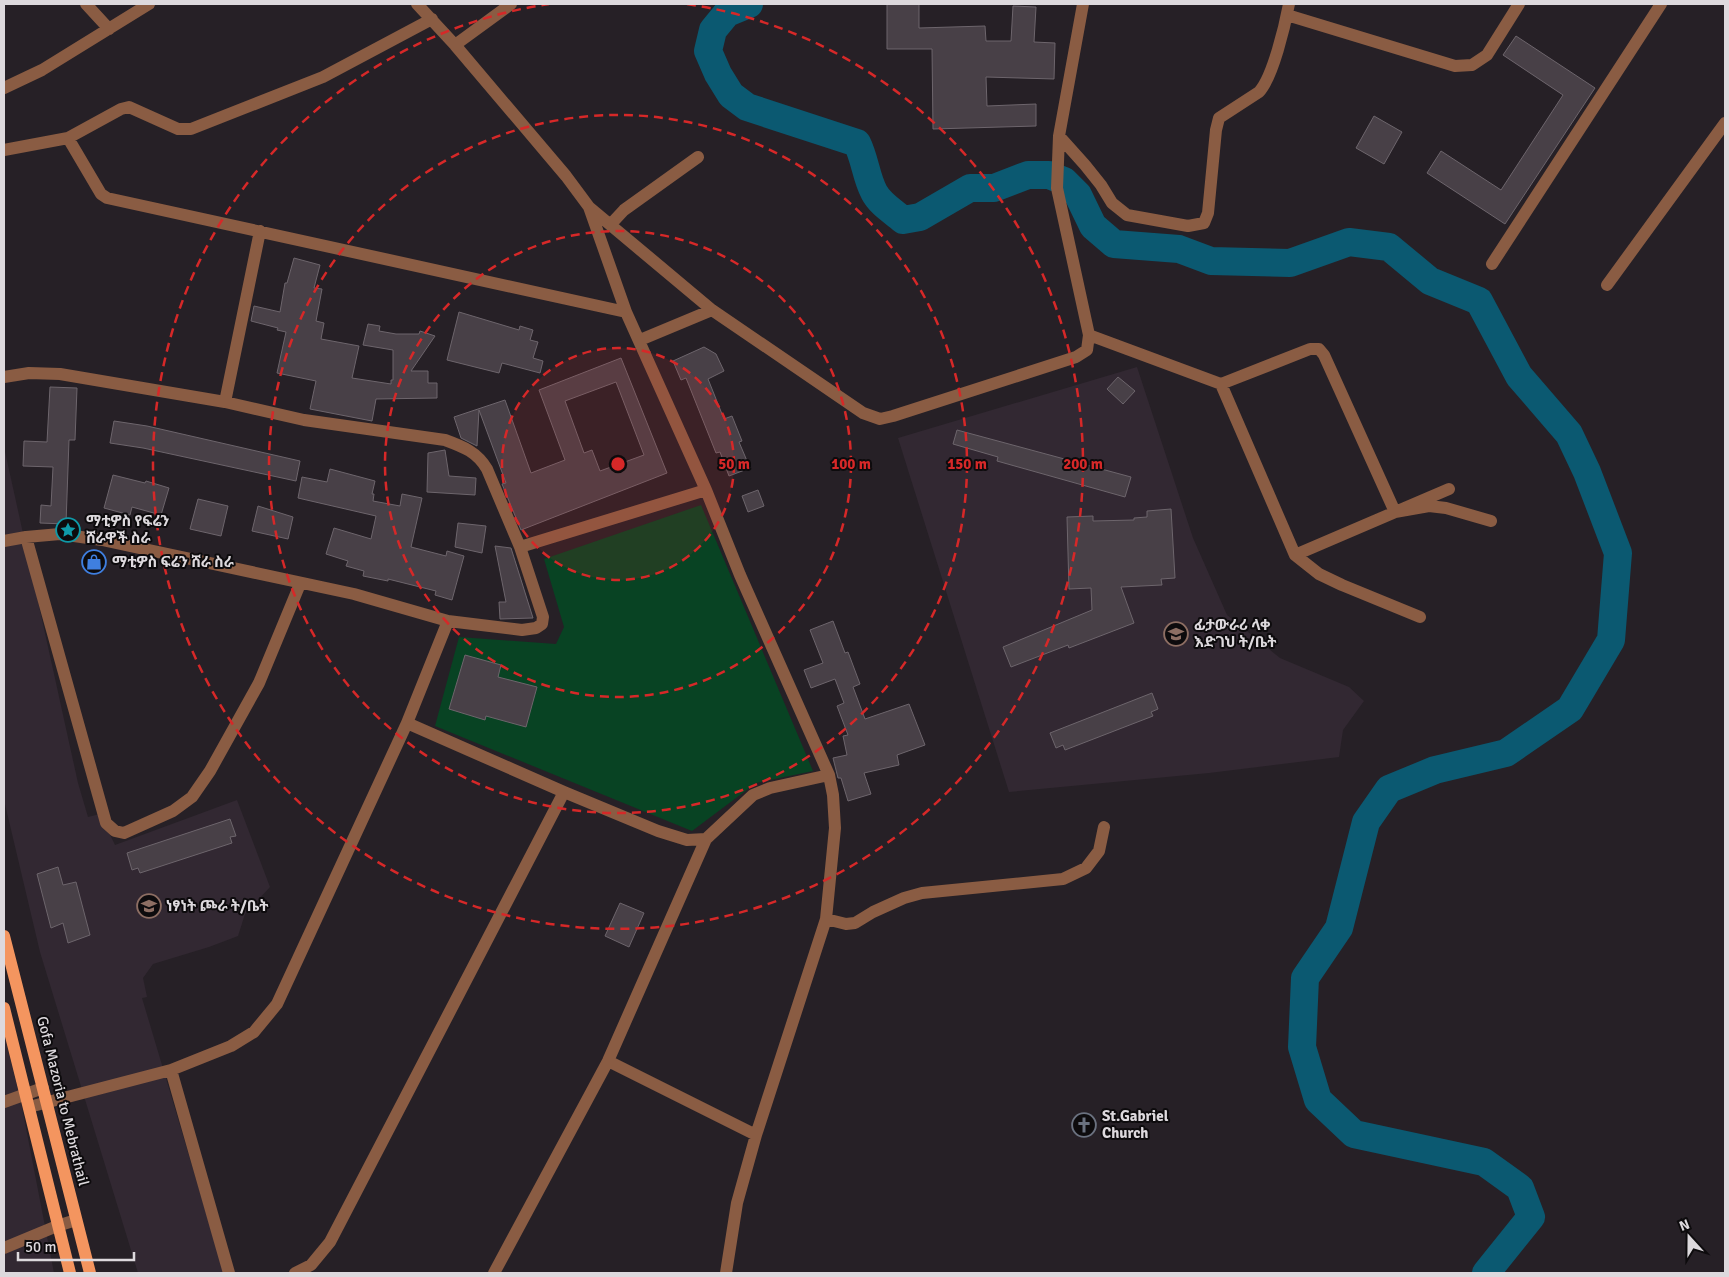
<svg xmlns="http://www.w3.org/2000/svg" width="1729" height="1277" viewBox="0 0 1729 1277" font-family="Signika,'Noto Sans Ethiopic',sans-serif">
  <style>
    .built { fill: #322832 }
    .green { fill: #084323 }
    .lines { fill: none; stroke-linecap: round; stroke-linejoin: round }
    .river { stroke: #0b5971; stroke-width: 28 }
    .building { fill: #484047; stroke: #6d656c; fill-rule: evenodd }
    .minor { stroke: #8a5c43; stroke-width: 12 }
    .major { stroke: #f4955f; stroke-width: 12 }
    .ring { fill: none; stroke: #d62828; stroke-width: 2.5; stroke-dasharray: 9 6 }
    .labels { text-anchor: middle; dominant-baseline: central; stroke-width: 4; stroke-linejoin: round; paint-order: stroke }
    .poi-label { font-size: 15px; font-weight: bold; fill: #ddd9dd; stroke: #0d0b0d; text-anchor: start }
    .street-label { font-size: 15px; fill: #ddd9dd; stroke: #0d0b0d }
    .centre { fill: #d62828; stroke: #0d0b0d; stroke-width: 2.5 }
    .ring-label { font-size: 15px; text-anchor: middle; font-weight: bold; fill: #d62828; stroke: #0d0b0d; stroke-width: 4; stroke-linejoin: round; paint-order: stroke }
  </style>
  <rect width="100%" height="100%" fill="#262026"/>
  <path class="built" d="M1137,367l56,171 34,77 53,43 69,29 15,14 -21,29 -4,27 -130,16 -200,19 -111,-354z
    M4,447l74,336 10,34 12,-3 15,31 122,-45 33,87 -25,27 -7,22 -29,11 -56,17 -10,14 4,19 -5,1 82,275h-86l-98,-321 -36,-152z
    M4,1033l17,69 33,171 -50,-1z"/>
  <path class="green" d="M701,505l112,266 -57,12 -64,48 -257,-105 24,-89 97,7 8,-17 -20,-68z"/>
  <g class="lines">
    <path class="river" d="M749,4l-22,9 -14,17 -5,21 10,23 13,21 16,12 110,36c8,16 9,34 17,49 6,12 20,20 29,28l17,-3 50,-29h24l34,-13h21l15,6 14,14 15,31 21,18 65,5 32,12 79,2 59,-21 40,5 41,34 49,20 40,75 50,58 18,38 31,81 -7,87 -41,69 -64,44 -71,17 -46,19 -23,33 -27,106 -34,50 -3,69 16,53 36,34 130,28 36,26 11,29 -45,56"/>
  </g>
  <path class="building" d="M887,4h32v24l66,-2 1,15h25l2,-35 23,1 -2,35 21,1 -1,36 -68,-2 1,29 49,-2v22l-103,3 -1,-80h-45z
    M1516,36l79,52 -90,136 -78,-51 14,-22 60,39 62,-95 -60,-40z
    M1374,116l28,16 -18,32 -28,-16z
    M294,258l26,7 -6,23 8,1 -6,32 8,2 -3,16 38,7 -7,32 39,6v-4h2v-30l-30,-5 5,-21 12,2 -1,5 17,3h23l1,-3 15,5 -24,35h17v12h9v15l-61,1 -4,22 -62,-12 6,-28 -39,-8 9,-41 -9,-2 1,-2 -27,-7 3,-15 26,6 5,-29h2z
    M459,312l60,18 1,-4 13,4 -3,10 8,2 -5,16 10,3 -3,12 -38,-10 -3,10 -52,-13z
    M704,347l12,7 8,17 -16,8 16,40 8,-3 10,25 -3,1 11,26 -21,8 -9,-24 -4,1 -30,-75 -5,2 -8,-19z
    M621,358l46,115 -146,57 -19,-46 4,-1 -27,-73 -2,36 -16,-8 -7,-21 51,-17 26,73 34,-13 -26,-70zM616,382l28,73 -44,16 -8,-21 -8,3 -19,-52z
    M1118,377l17,14 -12,13 -16,-15z
    M50,387l27,1 -2,52h-6l-3,84 -26,-1 1,-18 10,1 2,-39 -30,-1 1,-25 23,1z
    M114,421l33,5 153,35 -4,20 -153,-33 -33,-5z
    M957,430l174,47 -6,20 -128,-36 1,-4 -45,-13z
    M445,450l4,26 27,2 -1,17 -48,-3 1,-39z
    M330,469l45,12 -3,13h2l-1,7 27,5 2,-12 20,4 -11,49 35,9 1,-5 17,5 -12,44 -17,-5 1,-4 -48,-12v2l-25,-5 1,-5 -18,-5 2,-5 -22,-7 8,-26 37,11 5,-23 -78,-18 4,-21 25,5z
    M113,475l32,8 1,-2 23,7 -8,27 -29,-8 -2,8 -26,-7z
    M758,490l6,16 -16,6 -6,-16z
    M198,499l30,7 -7,30 -31,-7z
    M258,506l35,11 -5,22 -36,-8z
    M1171,509l4,69 -14,1 1,6 -41,2 13,36 -65,25 -1,-3 -57,22 -8,-20 89,-37 -1,-22 -22,1 -2,-72 26,-1v5l41,-1v-2l13,-1v-6z
    M458,523l28,3 -4,27 -27,-6z
    M495,546l16,2 22,70 -33,1 -1,-17h7z
    M833,621l12,32 3,-1 12,32 -7,3 12,32 44,-15 16,41 -28,10 2,10 -35,8 7,21 -23,7 -7,-23h-3l-5,-20 14,-3 -4,-19 5,-1 -11,-29 7,-3 -9,-24 -24,9 -7,-18 19,-7 -13,-33z
    M465,655l36,10 -3,12 39,10 -11,40 -40,-11 -1,4 -36,-11z
    M1152,693l6,16 -7,3 2,4 -88,34 -2,-5 -7,3 -6,-15z
    M230,819l6,17 -6,1 2,6 -92,30 -2,-5 -6,2 -5,-17z
    M58,867l5,18 13,-3 14,53 -22,8 -5,-20 -12,5 -14,-54z
    M620,903l24,10 -15,34 -24,-11z"/>
  <g class="lines">
    <path class="minor" d="M86,4l23,25
      M1083,4l-24,132 26,29 16,20 11,18 15,12 61,11 16,-3 4,-10 8,-83 3,-12 40,-26c14,-15 26,-67 30,-88
      M1287,15l168,51 17,-1 15,-10 32,-51
      M455,45l56,-41
      M4,88l38,-18 107,-66
      M68,138l53,-29 8,-2 49,22h13l132,-52 109,-58
      M4,150l64,-12 33,56 6,4 519,114 -37,-105 -23,-31 -111,-131 -38,-41
      M589,207l123,103 151,103 17,6 13,-3 183,-59 11,-7 2,-15 -32,-147 2,-52
      M611,224l13,-14 74,-53
      M1492,264l169,-260
      M1607,285l118,-162
      M626,312l80,178 34,85 89,200 4,20 2,33 -9,91 -70,216 -19,68 -11,70
      M1089,335l132,49 74,171 24,19 23,11 78,32
      M640,340l72,-30
      M4,377l25,-4 31,1 165,28 79,18 141,20c19,7 32,12 42,29l33,78 186,-57
      M1221,384l89,-35h9l5,6 71,157 34,-6 17,2 45,13
      M225,402l35,-171
      M26,537l80,286 9,8 9,2 49,-22 19,-14 18,-26 49,-88 41,-99
      M4,541l22,-4 34,-3 42,6 252,54 94,27 74,9 14,-2 6,-4 1,-7 -23,-70
      M1295,555l154,-66
      M407,723l157,69 94,39 29,9 19,-1 47,-44 17,-7 59,-13
      M826,919l20,5 9,-1 18,-11 31,-14 18,-5 141,-14 23,-11 13,-17 5,-24
      M608,1061l148,74
      M171,1070l58,203
      M4,1102l39,-14
      M29,1107l142,-37 60,-24 23,-14 23,-28 130,-281 41,-102
      M4,1248l53,-22 19,-6
      M295,1273l16,-8 19,-23 234,-450
      M494,1273l114,-212 98,-222"/>
    <path class="major" d="M4,936l86,337
      M4,1008l66,265"/>
  </g>
  <circle cx="618" cy="464" r="116" fill="#d62828" fill-opacity=".12"/>
  <g class="ring">
    <circle cx="618" cy="464" r="116"/>
    <circle cx="618" cy="464" r="233"/>
    <circle cx="618" cy="464" r="349"/>
    <path d="M687 4A465 465 0 1 1 549 4"/>
  </g>
  <defs>
    <g id="sight-ring" transform="scale(1.25)"><circle r="9.5" fill="#0d0b0d" stroke="#0f9aa8" stroke-width="1.5"/><path d="M0-6L1.8-2.2L6-1.7L2.9 1.2L3.7 5.4L0 3.3L-3.7 5.4L-2.9 1.2L-6-1.7L-1.8-2.2Z" fill="#0f9aa8"/></g>
    <g id="shop-ring" transform="scale(1.25)"><circle r="9.5" fill="#0d0b0d" stroke="#3f7fe0" stroke-width="1.5"/><path d="M-5-2.5h2.3a2.7 3.5 0 0 1 5.4 0H5L5.5 6h-11ZM-1.5-2.5h3a1.5 2.3 0 0 0-3 0Z" fill="#3f7fe0"/></g>
    <g id="school-ring" transform="scale(1.25)"><circle r="9.5" fill="#0d0b0d" stroke="#8d6e63" stroke-width="1.5"/><path d="M0-5L7-2L0 1L-7-2ZM-4 1L0 2.5L4 1V4Q0 6-4 4Z" fill="#8d6e63"/></g>
    <g id="church-ring" transform="scale(1.25)"><circle r="9.5" fill="#0d0b0d" stroke="#6b7280" stroke-width="1.5"/><path d="M-1.2-6h2.4v3.5h3.3v2.4h-3.3V6h-2.4V-.1h-3.3v-2.4h3.3Z" fill="#6b7280"/></g>
  </defs>
  <g fill-rule="evenodd">
    <use href="#sight-ring" x="68" y="530"/>
    <use href="#shop-ring" x="94" y="562"/>
    <use href="#school-ring" x="1176" y="634"/>
    <use href="#school-ring" x="149" y="906"/>
    <use href="#church-ring" x="1084" y="1125"/>
  </g>
  <g class="labels">
    <g class="poi-label">
      <text x="86" y="521">ማቲዎስ የፍሬን<tspan x="86" dy="17">ሸራዋች ስራ</tspan></text>
      <text x="112" y="562">ማቲዎስ ፍሬን ሸራ ስራ</text>
      <text x="1194" y="625">ፊታውራሪ ላቀ<tspan x="1194" dy="17">እድገህ ት/ቤት</tspan></text>
      <text x="166" y="906">ነፃነት ጮራ ት/ቤት</text>
      <text x="1102" y="1116">St.Gabriel<tspan x="1102" dy="17">Church</tspan></text>
    </g>
    <g class="street-label">
      <text transform="translate(63 1101) rotate(76)">Gofa Mazoria to Mebrathail</text>
    </g>
  </g>
  <circle cx="618" cy="464" r="8" class="centre"/>
  <g class="ring-label">
    <text x="734" y="469">50 m</text>
    <text x="851" y="469">100 m</text>
    <text x="967" y="469">150 m</text>
    <text x="1083" y="469">200 m</text>
  </g>
  <rect width="1729" height="1277" fill="none" stroke="#ddd9dd" stroke-width="10"/>
  <g transform="translate(1689 1237) rotate(339)" stroke="#0d0b0d" stroke-width="4" paint-order="stroke">
  <path d="M0-4L9 19L0 12L-9 19Z" fill="#ddd9dd"/>
  <text y="-8" font-size="14" font-weight="bold" text-anchor="middle" fill="#ddd9dd">N</text>
  </g>
  <path d="M18 1252v8h116v-8" fill="none" stroke="#ddd9dd" stroke-width="2.5"/>
  <text x="25" y="1252" font-size="15" fill="#ddd9dd" stroke="#0d0b0d" stroke-width="4" paint-order="stroke">50 m</text>
</svg>
